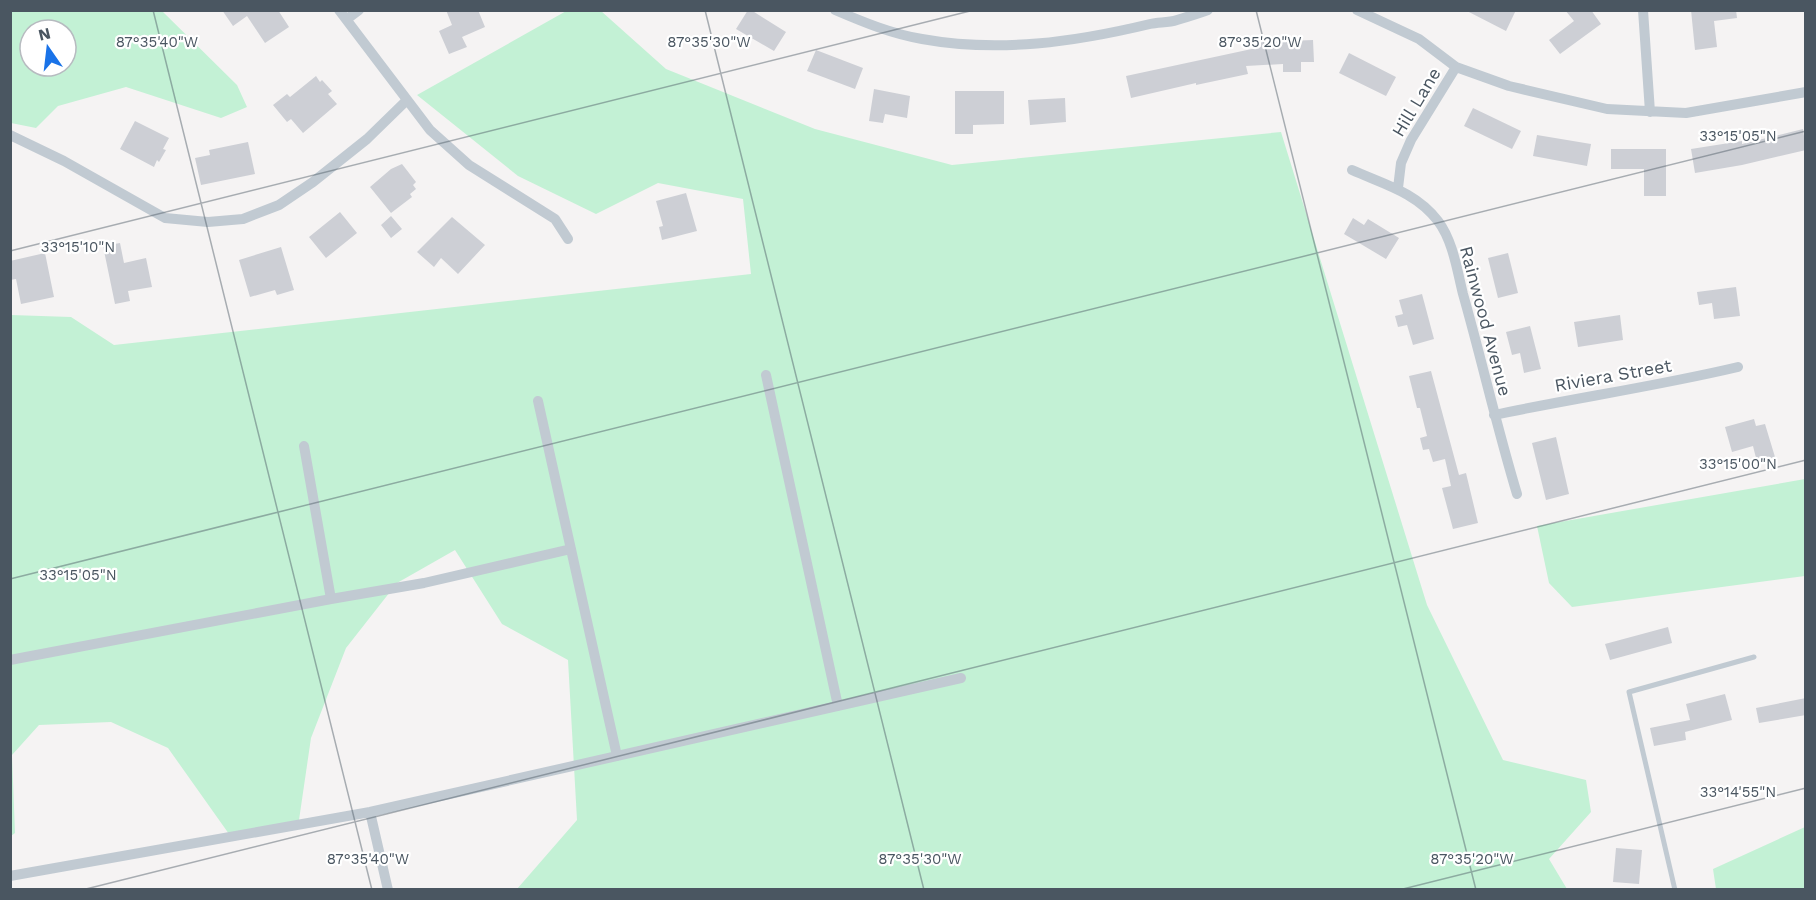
<svg xmlns="http://www.w3.org/2000/svg" width="1816" height="900" viewBox="0 0 1816 900" font-family="'Work Sans',sans-serif">
  <style>
    .green { fill: #c3f1d5; fill-rule: evenodd }
    .building { fill: #cdcfd5 }
    .lines { fill: none; stroke-linecap: round; stroke-linejoin: round }
    .lane { stroke: #c1cad2; stroke-width: 5 }
    .street { stroke: #c1cad2; stroke-width: 10 }
    .ticks { fill: none; stroke: #4a5661; stroke-width: 1.5; stroke-opacity: 0.45 }
    .labels { text-anchor: middle; dominant-baseline: central; stroke-width: 4.5; stroke-linejoin: round; paint-order: stroke }
    .street-label { font-size: 18px; fill: #4a5661; stroke: #fff }
    .ticks-label { font-size: 15px; text-anchor: middle; fill: #4a5661; stroke: #fff; stroke-width: 4.5; stroke-linejoin: round; paint-order: stroke }
  </style>
  <rect width="100%" height="100%" fill="#f5f3f3"/>
  <path class="green" d="M11,10l151,1 75,74 10,22 -26,11 -95,-31 -68,19 -22,22 -25,-5zM30,30h36v36h-36z
    M568,10l33,1 65,58 149,60 137,36 329,-33 146,473 76,155 83,20 5,32 -42,47 18,30h-1050l60,-69 -9,-160 -66,-36 -47,-74 -58,33 -51,65 -35,90 -12,82 -70,14 -61,-86 -57,-26 -72,3 -27,30 3,78 -4,3v-521l60,2 43,28 637,-71 -8,-75 -85,-16 -62,31 -78,-38 -101,-81z
    M1805,479v97l-233,31 -23,-24 -12,-57z
    M1805,827v62h-89l-3,-20z"/>
  <path class="building" d="M222,10h56l11,17 -24,16 -18,-27 -14,10z
    M446,10h32l7,17 -23,10 5,10 -18,7 -10,-23 13,-6z
    M748,10h3l35,22 -12,19 -38,-22z
    M1465,10h51l-10,21z
    M1565,10h26l10,14 -41,30 -11,-14 25,-19z
    M1691,10h45l1,8 -23,3 3,26 -22,3z
    M1313,40l1,22h-13v10h-18v-8l-37,2 2,8 -52,11v-2l-65,15 -5,-22 135,-29v-5z
    M816,50l47,18 -8,21 -48,-18z
    M1349,53l47,24 -10,19 -47,-23z
    M316,76l4,6 2,-2 10,11 -4,3 9,10 -34,29 -12,-14 -4,3 -14,-17 14,-11 3,3z
    M874,89l36,7 -3,22 -22,-4 -2,9 -14,-2z
    M955,91h49v33l-31,1v9h-18z
    M1065,98l1,24 -36,3 -2,-25z
    M1473,108l48,23 -9,18 -48,-23z
    M135,121l34,17 -6,11 3,1 -7,12 -2,-2 -3,7 -34,-18z
    M1803,129l3,21 -64,15 -47,8 -4,-24 51,-8v3z
    M1537,135l54,9 -4,22 -54,-10z
    M248,142l7,32 -54,11 -6,-27 15,-3 -1,-5z
    M1611,149h55v47h-22v-27h-33z
    M402,164l14,18 -3,3 3,4 -6,5 2,3 -21,16 -21,-26 21,-18z
    M686,193l11,38 -35,9 -3,-13 4,-1 -7,-25z
    M340,212l17,21 -31,25 -17,-21z
    M391,216l11,13 -11,9 -10,-13z
    M452,217l33,28 -27,29 -17,-16 -7,9 -17,-15z
    M1353,218l11,7 4,-6 31,19 -13,21 -42,-25z
    M120,243l4,20 22,-5 6,29 -24,4 2,10 -15,3 -12,-58z
    M281,247l13,43 -17,5 -2,-5 -25,7 -11,-37z
    M45,253l9,44 -33,7 -5,-25 -6,1v-19z
    M1508,253l10,40 -20,5 -10,-40z
    M1736,287l4,29 -26,3 -2,-16 -13,2 -2,-13z
    M1422,294l12,45 -21,6 -6,-20 -9,2 -3,-11 8,-2 -4,-14z
    M1620,315l3,25 -45,7 -4,-25z
    M1530,326l11,43 -17,4 -4,-20 -8,2 -6,-23z
    M1431,371l28,104 7,-2 12,50 -25,6 -11,-41 9,-2 -6,-27 -12,3 -4,-13 -6,1 -3,-12 7,-2 -7,-28h-3l-8,-32z
    M1754,419l2,7 9,-2 10,33 -18,5 -4,-16 -21,6 -7,-25z
    M1556,437l13,57 -23,6 -14,-57z
    M1668,627l4,16 -62,17 -5,-16z
    M1725,694l7,26 -47,12 1,8 -32,6 -4,-18 40,-8 -4,-16z
    M1806,698v17l-47,8 -3,-15z
    M1616,848l26,2 -3,34 -26,-2z"/>
  <g class="lines">
    <path class="lane" d="M1675,890l-46,-198 125,-35"/>
    <path class="street" d="M339,10l91,120 39,35 86,54 13,20
      M835,10c28,12 57,24 87,29 77,14 153,3 228,-15 9,-2 18,-1 27,-4 10,-3 20,-6 31,-10
      M1357,10l62,29 37,28 53,19 98,23 79,4 120,-21
      M1643,10l7,102
      M347,19l12,-9
      M10,135l54,26 101,57 43,4 35,-3 36,-14 34,-23 54,-43 39,-38
      M1352,170c31,14 64,22 86,51 15,20 19,49 25,73 19,67 34,134 54,200
      M1398,188l3,-25 10,-23 45,-73
      M766,375l72,331
      M538,401l79,355
      M1494,415c81,-17 164,-29 244,-48
      M331,599l93,-16 147,-34
      M10,660l321,-61 -27,-153
      M10,876l360,-64
      M388,890l-18,-78 591,-134"/>
  </g>
  <path class="ticks" d="M153,10l219,880M705,10l219,880M1256,10l220,880M10,251l964,-241M10,579l1796,-448M82,890l1724,-430M1399,890l407,-102"/>
  <g class="labels">
    <g class="street-label">
      <text transform="translate(1416 102) rotate(-59)">Hill Lane</text>
      <text transform="translate(1486 321) rotate(75)">Rainwood Avenue</text>
      <text transform="translate(1613 375) rotate(-10)">Riviera Street</text>
    </g>
  </g>
  <g class="ticks-label">
    <text x="157" y="47">87°35'40"W</text>
    <text x="709" y="47">87°35'30"W</text>
    <text x="1260" y="47">87°35'20"W</text>
    <text x="1738" y="141">33°15'05"N</text>
    <text x="78" y="252">33°15'10"N</text>
    <text x="1738" y="469">33°15'00"N</text>
    <text x="78" y="580">33°15'05"N</text>
    <text x="1738" y="797">33°14'55"N</text>
    <text x="368" y="864">87°35'40"W</text>
    <text x="920" y="864">87°35'30"W</text>
    <text x="1472" y="864">87°35'20"W</text>
  </g>
  <rect width="1816" height="900" fill="none" stroke="#4a5661" stroke-width="24"/>
  <g transform="translate(48 48) rotate(346)"><circle r="28" fill="#ffffff" stroke="#b7bbc0" stroke-width="1.5"/>
  <path d="M0-4.5L10 22L0 15L-10 22Z" fill="#1a73e8"/>
  <text y="-9" font-size="16" font-weight="bold" text-anchor="middle" fill="#4a5661">N</text>
  </g>
</svg>
